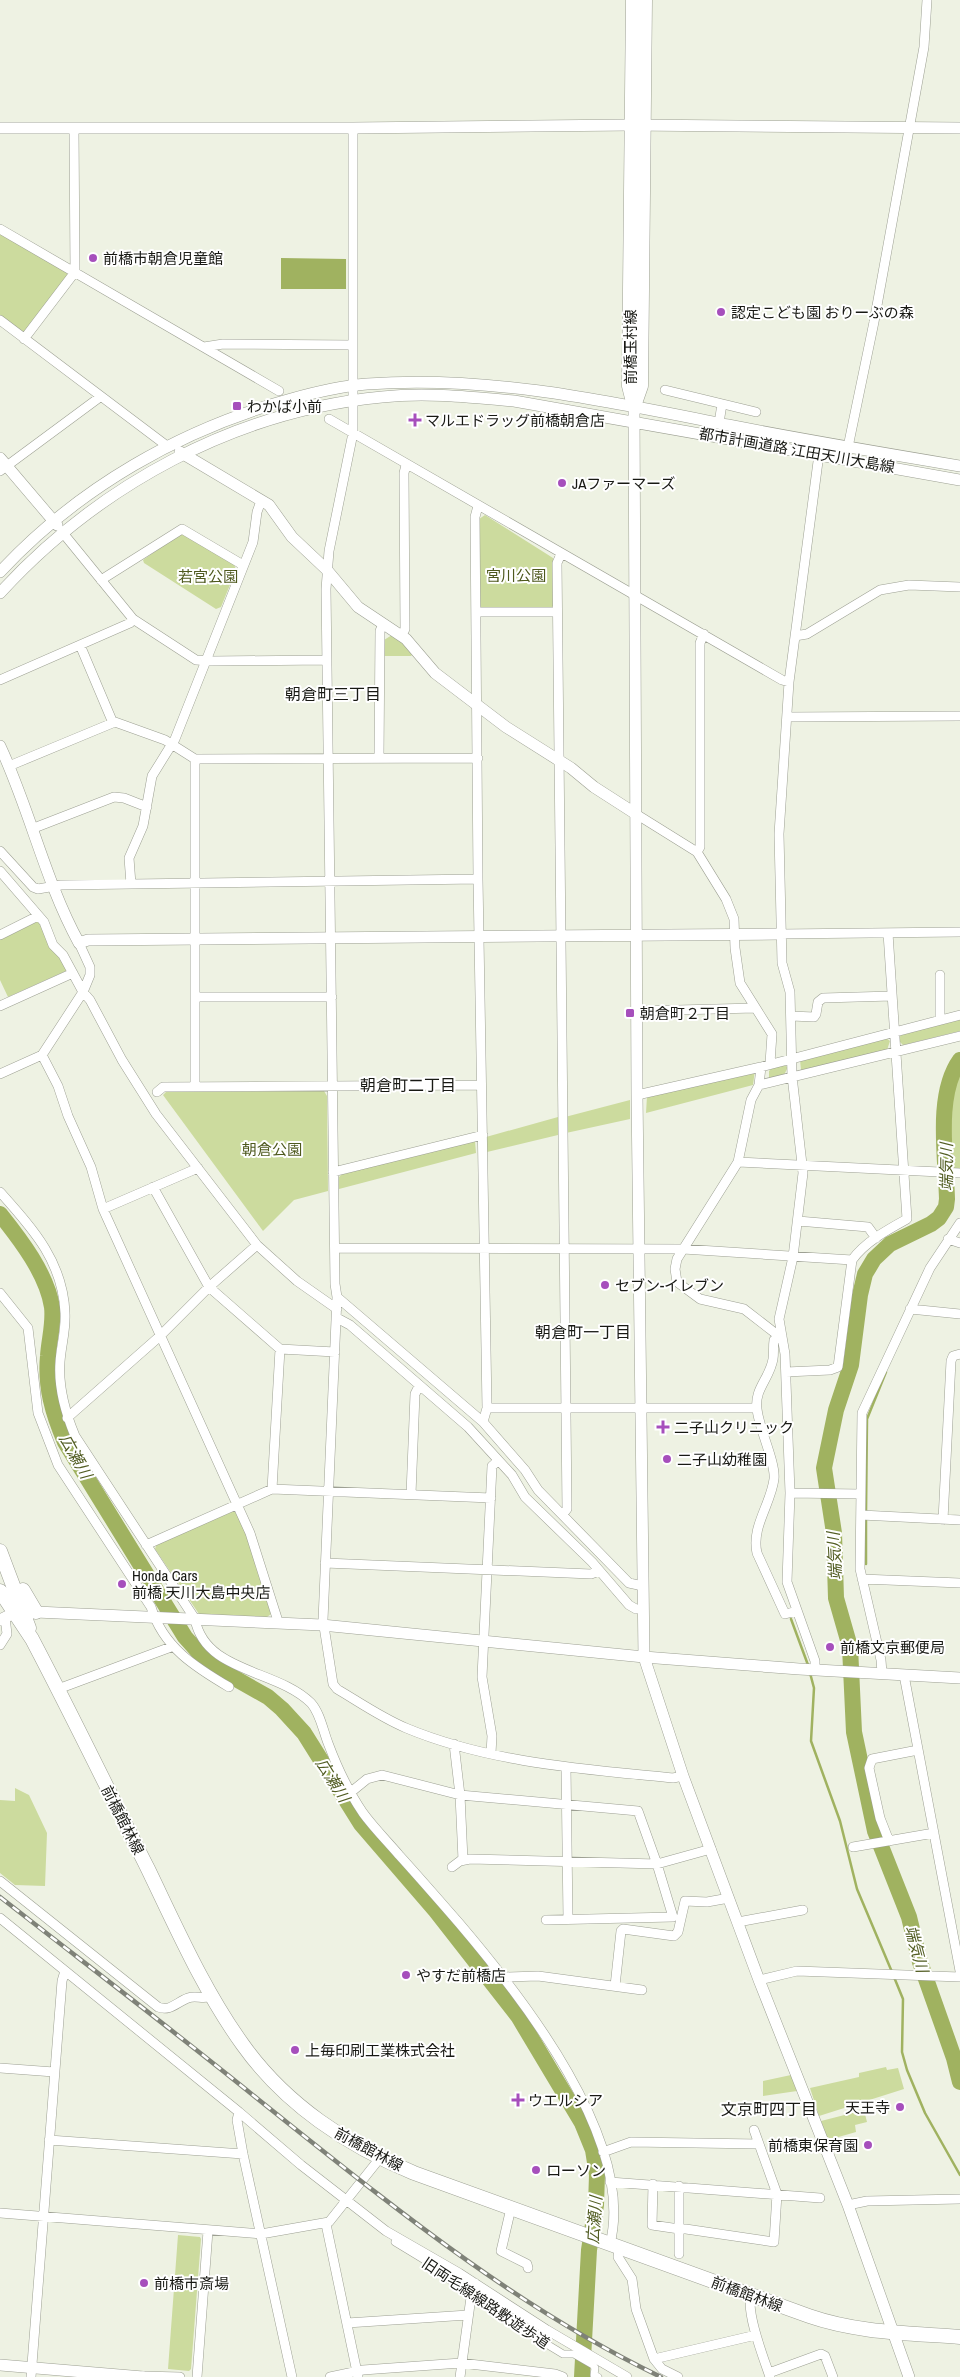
<svg xmlns="http://www.w3.org/2000/svg" width="960" height="2377" viewBox="0 0 960 2377" font-family="'Archivo Narrow','Noto Sans JP',sans-serif">
  <style>
    .green { fill: #ccdb9e }
    .water { fill: #a0b260 }
    .lines { fill: none; stroke-linecap: round; stroke-linejoin: round }
    .stream { stroke: #a0b260; stroke-width: 2.5 }
    .river { stroke: #a0b260; stroke-width: 16 }
    .pedestrian-casing { stroke: #9da093; stroke-width: 8 }
    .minor-casing { stroke: #9da093; stroke-width: 10 }
    .tertiary-casing { stroke: #9da093; stroke-width: 12 }
    .primary-casing { stroke: #9da093; stroke-width: 15 }
    .pedestrian { stroke: #fff; stroke-width: 7 }
    .minor { stroke: #fff; stroke-width: 9 }
    .tertiary { stroke: #fff; stroke-width: 11 }
    .primary { stroke: #fff; stroke-width: 14 }
    .rail-casing { stroke: #7f8278; stroke-width: 4.5 }
    .rail { stroke: #fff; stroke-width: 2.5; stroke-dasharray: 8; stroke-linecap: butt }
    .poi-dot { fill: #a64fbc; stroke: #fff; stroke-width: 2 }
    .labels { text-anchor: middle; dominant-baseline: central; stroke-width: 4; stroke-linejoin: round; paint-order: stroke }
    .poi-label { font-size: 15px; fill: #181914; stroke: #fff; text-anchor: start }
    .street-label { font-size: 15px; fill: #181914; stroke: #fff }
    .park-label { font-size: 15px; fill: #4e591e; stroke: #fff }
    .neighbourhood-label { font-size: 16px; fill: #181914; stroke: #fff }
    .water-label { font-size: 16px; font-style: italic; fill: #525d23; stroke: #fff }
  </style>
  <rect width="100%" height="100%" fill="#eef2e3"/>
  <path class="green" d="M0,232l70,41 -47,63 -23,-19z
    M485,515l68,43v48l-4,4h-66l-3,-4 -1,-87z
    M178,535h7l49,29 2,6 -15,37 -5,2 -72,-46 -1,-3z
    M392,635l10,5 10,15 -1,1h-28l1,-16z
    M35,920l5,2 27,44 -1,5 -58,26 -8,-17v-44z
    M960,1019v12l-57,14 -3,-3 -1,-5 4,-3z
    M886,1038l4,3 -3,9 -86,20 -1,-10z
    M783,1065l5,2 -4,8 -15,4v-8l4,-4z
    M755,1070l-2,15 -107,28 1,-17z
    M960,1071v97h-6c-1,-30 -10,-70 6,-97z
    M324,1091l3,5 1,95 -34,9 -31,31 -100,-136 3,-3z
    M630,1100v19l-64,14 -1,-16z
    M558,1117v18l-71,17 -1,-15z
    M475,1141l1,12 -137,36v-12l3,-3z
    M231,1510l6,2 11,23 23,79 -4,3 -68,-3 -44,-65 2,-6z
    M15,1788l14,7 18,38 -2,53 -30,-1 -15,-12v-73l15,1z
    M886,2067l1,3 11,-2 6,21 -85,27 -9,-28 49,-11v-4z
    M791,2075l6,16 -34,5v-15z
    M864,2110l3,12 -12,3 1,7 -28,8 -7,-19z
    M178,2235l22,2 1,2 -10,130 -2,2 -21,-2z"/>
  <path class="water" d="M281,258l65,1v30h-65z"/>
  <g class="lines">
    <path class="stream" d="M866,1513l1,-94 19,-47
      M866,1564v-46
      M791,1619l17,46
      M810,1673l4,15 -3,53 29,80 17,68 35,83
      M894,1977l9,22 -1,53 5,18 18,43 35,62"/>
    <path class="river" d="M960,1060c-25,35 -14,97 -13,139l-1,8 -7,11 -8,6 -41,20 -16,15 -9,15 -5,21 -9,70 -15,45 -12,58 10,65 2,65 14,49 4,85 21,99 34,86 11,45 34,96 6,24
      M0,1214c20,25 47,60 52,93 2,16 -3,33 -4,49 -3,31 5,58 17,86l120,195 17,19 20,15 46,26 14,12 22,24 57,91 75,87 82,105 64,107 11,27 4,25 -1,30 -7,45 -7,127"/>
    <g class="pedestrian-casing">
      <path id="pedestrian" d="M395,2242l28,17 36,28h9l57,44 38,23h11l19,11 2,3 -1,7 4,2"/>
    </g>
    <g class="minor-casing">
      <path id="minor" d="M353,128v305l-24,118 -3,38 9,695 2,13 -14,323 10,64 4,5c22,13 45,29 69,39 84,35 178,41 267,50l10,-2
        M0,229l279,162
        M0,320l167,126
        M24,339l51,-67 -1,-144
        M204,347l19,-3 130,1
        M665,390l91,22
        M329,419l453,261 7,2
        M719,423l3,-19
        M848,447l26,-125 50,-275 3,-47
        M0,471l100,-74
        M478,506l-3,11 3,362 9,529 -4,14
        M63,533l70,86 63,41 16,1 115,-1
        M561,554l-4,9 10,946 -4,5
        M101,580l81,-51 61,36
        M476,612h81
        M402,635l3,-6 -1,-156 2,-8
        M795,636l12,-2 73,-44 29,-5 51,2
        M80,645l33,78
        M0,680l130,-57 3,-4
        M787,717l173,-1
        M379,758l1,-127 3,-7
        M195,759l283,-1
        M9,766l106,-44 50,18 30,19v328
        M636,814l61,38 29,47 8,20 1,29 5,35 32,51 -2,29
        M34,828l80,-31 10,1 23,9
        M0,851l33,36 5,2 23,-4 417,-6
        M697,852l3,-5v-204l4,-9
        M0,871l44,51 9,23 10,10 20,37 7,8 32,60 34,54 101,131 40,36 40,28
        M131,884l-2,-26 14,-32 9,-50 23,-37 78,-197 4,-30 4,-11
        M780,934l180,-2
        M0,935l38,-19
        M940,975v45
        M196,997h136
        M0,1006l73,-33
        M638,1011l117,-3
        M791,1016l23,1 2,-3 2,-12 5,-4 69,-2
        M42,1055l16,31 10,30 23,51 12,42 147,324 27,85v5
        M761,1067l-2,18 -8,15 -13,62 -61,97 -2,10 2,13 23,17 44,10 31,24 7,3
        M0,1074l42,-19 41,-63 7,-17v-8l-11,-24
        M759,1085l201,-49
        M157,1092l6,-5 318,-2
        M637,1095l124,-28 199,-52
        M738,1162l222,11
        M333,1172l150,-37
        M153,1187l56,100 71,62 55,3
        M0,1192c32,36 63,69 65,121 1,17 -4,33 -5,49 -2,26 5,50 15,74l120,183c10,54 82,50 116,84 9,10 12,27 17,40 9,24 20,48 35,70 11,15 24,28 36,42 20,22 40,45 60,68 63,74 177,218 151,321
        M103,1209l95,-41
        M798,1221l70,6 8,11
        M948,1239l12,4
        M335,1248l348,1 169,11
        M0,1293l28,35 10,85 20,52 93,142c12,40 44,60 78,80
        M337,1297l146,125 42,48 13,20 91,93 14,3
        M910,1309l50,5
        M337,1318l13,7 118,102 44,48 13,22 67,65 37,43 7,4h7
        M782,1336l-8,4c-1,7 0,13 -1,19 -3,19 -19,30 -16,50 2,20 19,54 17,70 -3,25 -23,48 -17,74l28,61 12,-3
        M786,1372l44,-2 8,-3 14,-107c13,-18 35,-30 55,-41l-19,-286
        M487,1408h269
        M67,1418l93,-82 49,-49 48,-42
        M272,1489l8,-140
        M790,1493l71,1
        M411,1494l4,-100 4,-8
        M861,1515l99,5
        M943,1520l8,-159 2,-5 7,-2
        M146,1545l126,-56 219,9
        M325,1563l266,11 8,-3
        M862,1579l98,4
        M0,1645l7,-11 -2,-17
        M815,1669v-8l-28,-79 3,-89 -5,-139 -6,-35 14,-62 10,-84 -11,-97 -2,-84 -8,-29 -3,-129 10,-152 30,-228
        M882,1673l-1,-13 -21,-91 2,-156 68,-145 30,-45
        M904,1675l56,296
        M58,1689l113,-42
        M454,1744l6,51 3,65
        M491,1753l1,-17 -10,-59 10,-211 6,-5
        M566,1767l2,152
        M351,1792l16,-13 15,-4 78,20 178,16 19,53 16,53 -127,3
        M889,1841l-9,-23 -11,-50 3,-9 46,-9
        M853,1847l81,-14
        M452,1867l8,-6 10,-2 187,5 54,-15
        M0,1881l158,126c12,5 19,-5 30,-9 8,-3 16,2 24,-2
        M0,1918l239,194 62,53 85,66 73,42 88,57 80,47
        M738,1922l65,-12
        M504,1977l34,-1 104,14
        M759,1980l38,-9 163,6
        M615,1986l6,-55 2,-2 51,7 4,-4 7,-31 22,1 22,-4
        M0,2068l54,4
        M239,2112l-2,8 6,34 49,223
        M49,2140l194,14
        M603,2152l28,-10 128,2
        M610,2182l210,16
        M653,2184l-1,41 27,4
        M848,2205l19,-4 93,-2
        M511,2208l-10,43 26,13 1,4
        M0,2213l261,21 68,-12 51,-64
        M326,2224l32,153
        M679,2228l95,14 3,-48 -23,-64
        M619,2247l-1,10 14,22 4,30 18,50 8,10 16,8
        M679,2254v-68
        M751,2296c-5,17 13,63 19,81
        M347,2323l121,-8
        M654,2359l102,-24
        M769,2373l52,-19 4,2 8,21
        M143,2376l37,1
        M31,2377l31,-396 3,-10
        M197,2377l11,-146
        M330,2377l33,-7 98,-7 94,11 8,3
        M460,2377l12,-87 3,-7"/>
    </g>
    <g class="tertiary-casing">
      <path id="tertiary" d="M0,128h353l278,-3 329,3
        M634,406l3,689 7,562 39,119 76,204 89,225 61,172
        M180,452l89,53 23,32 35,33 31,37 48,32 29,34 71,54 65,41 23,19 42,27
        M0,458l57,67
        M0,572c78,-84 181,-143 291,-173 25,-7 51,-13 76,-15 122,-9 241,17 361,41 77,15 154,28 232,41
        M0,593c99,-108 235,-182 382,-196 43,-5 89,0 132,4l446,79
        M0,746c30,64 45,135 79,197l9,-3 692,-6
        M0,1620l14,-7 22,-1 286,13 322,32 155,12 161,9
        M0,2365l143,12"/>
    </g>
    <g class="primary-casing">
      <path id="primary" d="M633,0l-4,386 5,20
        M634,406l7,-20 4,-386
        M0,1551l29,77
        M23,1590l13,22
        M0,1591l32,48c40,76 77,153 116,230 29,60 56,122 95,176 42,59 105,101 171,128l395,143c49,17 100,17 151,21"/>
    </g>
    <use href="#pedestrian" class="pedestrian"/>
    <use href="#minor" class="minor"/>
    <use href="#tertiary" class="tertiary"/>
    <use href="#primary" class="primary"/>
    <g class="rail-casing">
      <path id="rail" d="M0,1897c87,68 174,134 259,203 127,101 254,206 402,277"/>
    </g>
    <use href="#rail" class="rail"/>
  </g>
  <g class="poi-dot">
    <circle cx="93" cy="258" r="5"/>
    <circle cx="721" cy="312" r="5"/>
    <rect x="232" y="401" width="10" height="10" rx="2.5"/>
    <path d="M412.5 412.5h5v5h5v5h-5v5h-5v-5h-5v-5h5z"/>
    <circle cx="562" cy="483" r="5"/>
    <rect x="625" y="1008" width="10" height="10" rx="2.5"/>
    <circle cx="605" cy="1285" r="5"/>
    <path d="M660.5 1419.5h5v5h5v5h-5v5h-5v-5h-5v-5h5z"/>
    <circle cx="667" cy="1459" r="5"/>
    <circle cx="122" cy="1584" r="5"/>
    <circle cx="830" cy="1647" r="5"/>
    <circle cx="406" cy="1975" r="5"/>
    <circle cx="295" cy="2050" r="5"/>
    <path d="M515.5 2092.5h5v5h5v5h-5v5h-5v-5h-5v-5h5z"/>
    <circle cx="900" cy="2107" r="5"/>
    <circle cx="868" cy="2145" r="5"/>
    <circle cx="536" cy="2170" r="5"/>
    <circle cx="144" cy="2283" r="5"/>
  </g>
  <g class="labels">
    <g class="poi-label">
      <text x="103" y="258">前橋市朝倉児童館</text>
      <text x="731" y="312">認定こども園 おりーぶの森</text>
      <text x="247" y="406">わかば小前</text>
      <text x="425" y="420">マルエドラッグ前橋朝倉店</text>
      <text x="572" y="483">JAファーマーズ</text>
      <text x="640" y="1013">朝倉町２丁目</text>
      <text x="615" y="1285">セブン-イレブン</text>
      <text x="674" y="1427">二子山クリニック</text>
      <text x="677" y="1459">二子山幼稚園</text>
      <text x="132" y="1575">Honda Cars<tspan x="132" dy="17">前橋 天川大島中央店</tspan></text>
      <text x="840" y="1647">前橋文京郵便局</text>
      <text x="416" y="1975">やすだ前橋店</text>
      <text x="305" y="2050">上毎印刷工業株式会社</text>
      <text x="528" y="2100">ウエルシア</text>
      <text x="890" y="2107" text-anchor="end">天王寺</text>
      <text x="858" y="2145" text-anchor="end">前橋東保育園</text>
      <text x="546" y="2170">ローソン</text>
      <text x="154" y="2283">前橋市斎場</text>
    </g>
    <g class="street-label">
      <text transform="translate(630 347) rotate(-90)">前橋玉村線</text>
      <text transform="translate(797 450) rotate(10)">都市計画道路 江田天川大島線</text>
      <text transform="translate(123 1820) rotate(63)">前橋館林線</text>
      <text transform="translate(369 2149) rotate(28)">前橋館林線</text>
      <text transform="translate(747 2294) rotate(20)">前橋館林線</text>
      <text transform="translate(486 2303) rotate(34)">旧両毛線線路敷遊歩道</text>
    </g>
    <g class="park-label">
      <text x="516" y="575">宮川公園</text>
      <text x="208" y="576">若宮公園</text>
      <text x="272" y="1149">朝倉公園</text>
    </g>
    <g class="neighbourhood-label">
      <text x="333" y="694">朝倉町三丁目</text>
      <text x="408" y="1085">朝倉町二丁目</text>
      <text x="583" y="1332">朝倉町一丁目</text>
      <text x="769" y="2109">文京町四丁目</text>
    </g>
    <g class="water-label">
      <text transform="translate(946 1167) rotate(-90)">端気川</text>
      <text transform="translate(76 1456) rotate(61)">広瀬川</text>
      <text transform="translate(834 1556) rotate(-93)">端気川</text>
      <text transform="translate(333 1780) rotate(58)">広瀬川</text>
      <text transform="translate(917 1949) rotate(75)">端気川</text>
      <text transform="translate(594 2220) rotate(-86)">広瀬川</text>
    </g>
  </g>
</svg>
